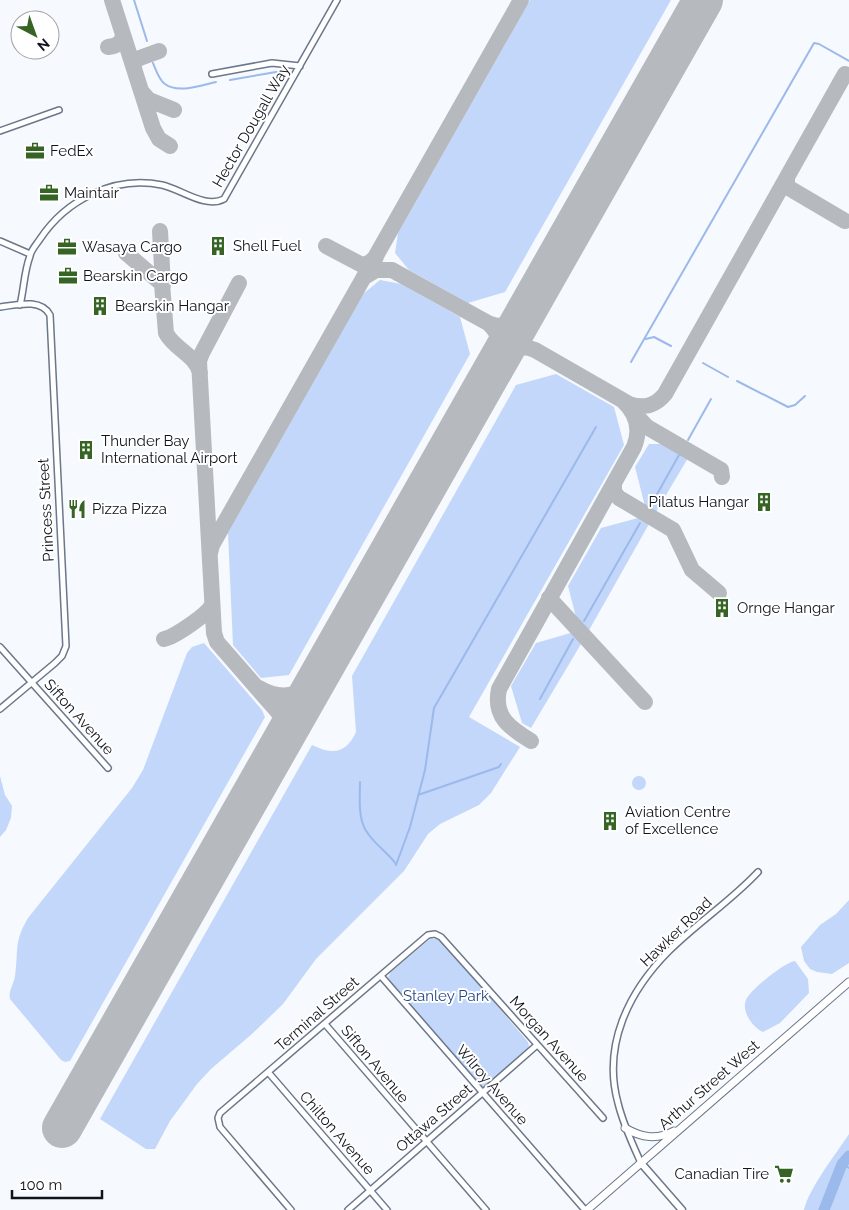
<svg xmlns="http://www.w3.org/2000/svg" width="849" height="1210" viewBox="0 0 849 1210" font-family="Raleway,sans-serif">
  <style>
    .green { fill: #c2d7fa }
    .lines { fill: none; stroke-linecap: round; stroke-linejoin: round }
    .stream { stroke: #9cb9eb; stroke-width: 2 }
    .river { stroke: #9cb9eb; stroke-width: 11 }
    .taxiway { stroke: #b6babf; stroke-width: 16 }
    .runway { stroke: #b6babf; stroke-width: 40 }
    .minor-casing { stroke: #6b778a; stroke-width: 8 }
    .tertiary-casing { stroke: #6b778a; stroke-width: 9 }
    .secondary-casing { stroke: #6b778a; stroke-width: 9 }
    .minor { stroke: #fff; stroke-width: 5 }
    .tertiary { stroke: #fff; stroke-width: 6 }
    .secondary { stroke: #fff; stroke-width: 7 }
    .labels { text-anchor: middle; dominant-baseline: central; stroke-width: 4; stroke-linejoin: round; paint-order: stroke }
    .street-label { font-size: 15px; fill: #10141c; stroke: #fff }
    .poi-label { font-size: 15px; fill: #10141c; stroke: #fff; text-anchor: start }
    .park-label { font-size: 15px; fill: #264884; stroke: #fff }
  </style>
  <rect width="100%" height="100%" fill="#f6f9fd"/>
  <path class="green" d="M530,0h141l-166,292 -37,11 -59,-33 -14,-17 3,-20z
    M380,280l21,4 59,33 10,37 -181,321 -28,3 -28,-33 -5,-112 135,-239z
    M556,374l58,33 10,38 -155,272 51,30 -29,46 -12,12 -39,19 -12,10 -24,37 -88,88 -33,45 -30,29 -42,36 -14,15 -27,37 -15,28h-9l-46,-30 212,-374c20,10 34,9 44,-13l-4,-56 164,-291z
    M649,444h16l23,14 -32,54 -11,-6 -10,-39z
    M638,518l11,6 -61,108 -11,-11 -9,-35 33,-58z
    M574,632l8,8 -1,4 -50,84 -9,-5 -11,-37 25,-43z
    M204,643l58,67 3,7 -195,344 -5,1 -4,-2 -51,-61c-2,-8 4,-15 5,-23 4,-27 -2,-32 13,-58l104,-130 11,-18 44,-117 5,-6z
    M0,776l5,19 7,11 -1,12 -5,12 -6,7z
    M632 783a7 7 0 1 1 14 0a7 7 0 1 1-14 0Z
    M849,900v63l-17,11 -15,-2 -7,-3 -6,-8 -3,-14 19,-22 16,-11z
    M430,939h8l4,2 86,101 1,4 -3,6 -43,36 -92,-106 -3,-5 3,-5z
    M795,961l13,18 1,14 -29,30 -17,9c-10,-4 -22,-21 -17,-32 4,-10 39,-38 49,-39z
    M849,1134v76h-45c5,-22 32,-56 45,-76z"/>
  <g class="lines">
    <path class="stream" d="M134,0l13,41
      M153,63c3,7 6,17 12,21 13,10 37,1 51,-2
      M230,80l46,-8h6l2,3
      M646,339l8,-2 17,9
      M631,362l183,-319 5,1 30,17
      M703,363l25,14
      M737,381l51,26 7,-2 10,-9
      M688,440l23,-41
      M651,505l28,-50
      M584,621l56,-98
      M540,699l33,-60
      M360,782c0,16 -3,39 9,53 8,11 19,18 27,29
      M418,795l81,-28 2,-3
      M396,865l14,-38 15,-57 9,-62 162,-281
      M842,1164l7,4"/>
    <path class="river" d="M824,1210l18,-46 7,-8"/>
    <path class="taxiway" d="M112,0l41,128 6,11 11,7
      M108,47c8,-1 14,-3 15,-12
      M133,66l4,-7 22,-8
      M141,91l8,9 25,10
      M787,178v8l2,2 56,33
      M160,231l3,54
      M326,246l36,19 7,-2 7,-6
      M126,253l36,31 4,49c8,16 30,22 34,40
      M363,278l13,-8h16l96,53c14,12 14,26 6,41
      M239,283l-37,70 -3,8 15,272 3,9 61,70c6,10 7,19 2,30l-27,47
      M488,323c25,11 34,-8 45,-27 6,-10 11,-21 17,-31
      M472,409c6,-11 12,-21 18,-32 11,-18 20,-37 45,-27l94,54c15,5 26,2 36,-10l180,-320
      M634,413l13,14 74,43 1,7
      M614,483v9l5,6 54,32 19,40 27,23
      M210,553l2,-8 309,-545
      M549,598l96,104
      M164,639c10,-2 45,-25 48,-35
      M259,688c34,20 51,-2 67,-29
      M531,741c-21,-13 -38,-24 -32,-52l135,-242c7,-17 3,-33 -11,-46"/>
    <path class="runway" d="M62,1128l641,-1128"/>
    <g class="minor-casing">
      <path id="minor" d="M212,74l60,-11 28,3
        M0,131l59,-21
        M0,241l30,13
        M20,305c4,-16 4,-33 10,-49 1,-6 6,-11 10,-17 26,-39 74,-64 122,-54 19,4 43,24 62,14l113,-199
        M0,307c16,-2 41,-9 50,8l16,331 -4,10 -7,7 -55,46
        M0,647l108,121
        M381,976l204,234
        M325,1024l161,186
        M268,1072l119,138
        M641,1163c-9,-20 -18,-39 -23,-60 -16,-58 11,-112 51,-152 28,-28 62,-50 89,-79
        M291,1210l-71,-83 -2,-9 2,-5 208,-178 7,-1 6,3 162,181
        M348,1210l189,-165"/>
    </g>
    <g class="tertiary-casing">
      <path id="tertiary" d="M641,1163l41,47"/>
    </g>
    <g class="secondary-casing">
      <path id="secondary" d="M625,1128c17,10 32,12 49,3
        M587,1210l262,-228"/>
    </g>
    <use href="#minor" class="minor"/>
    <use href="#tertiary" class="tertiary"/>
    <use href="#secondary" class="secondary"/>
  </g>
  <defs>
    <g id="office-bare" transform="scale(1.5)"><path d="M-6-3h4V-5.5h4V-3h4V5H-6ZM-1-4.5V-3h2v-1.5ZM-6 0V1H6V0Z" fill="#356424" stroke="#fff" stroke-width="2.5" paint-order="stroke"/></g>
    <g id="building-bare" transform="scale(1.5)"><path d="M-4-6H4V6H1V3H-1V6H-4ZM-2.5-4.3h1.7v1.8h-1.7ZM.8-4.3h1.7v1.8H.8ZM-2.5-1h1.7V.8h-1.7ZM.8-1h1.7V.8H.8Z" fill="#356424" stroke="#fff" stroke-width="2.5" paint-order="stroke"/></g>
    <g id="restaurant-bare" transform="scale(1.5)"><path d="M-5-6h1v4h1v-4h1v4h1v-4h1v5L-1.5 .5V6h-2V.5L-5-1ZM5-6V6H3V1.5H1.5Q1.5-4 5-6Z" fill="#356424" stroke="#fff" stroke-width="2.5" paint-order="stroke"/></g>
    <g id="supermarket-bare" transform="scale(1.5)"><path d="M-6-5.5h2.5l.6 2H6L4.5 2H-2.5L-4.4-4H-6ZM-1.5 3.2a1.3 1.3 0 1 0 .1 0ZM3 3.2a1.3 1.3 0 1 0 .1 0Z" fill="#356424" stroke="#fff" stroke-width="2.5" paint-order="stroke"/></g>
  </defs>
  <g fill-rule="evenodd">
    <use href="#office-bare" x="35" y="151"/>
    <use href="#office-bare" x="49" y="193"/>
    <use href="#building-bare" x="218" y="246"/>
    <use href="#office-bare" x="67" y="247"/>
    <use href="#office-bare" x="68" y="276"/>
    <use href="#building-bare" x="100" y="306"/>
    <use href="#building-bare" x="86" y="450"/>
    <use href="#building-bare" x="764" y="502"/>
    <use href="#restaurant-bare" x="77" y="509"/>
    <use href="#building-bare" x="722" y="608"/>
    <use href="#building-bare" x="610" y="821"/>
    <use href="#supermarket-bare" x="784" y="1174"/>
  </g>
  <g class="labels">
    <g class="street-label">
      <text transform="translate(251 126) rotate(-60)">Hector Dougall Way</text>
      <text transform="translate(46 510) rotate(-93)">Princess Street</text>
      <text transform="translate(79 717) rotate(48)">Sifton Avenue</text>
      <text transform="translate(676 932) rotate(-44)">Hawker Road</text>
      <text transform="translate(317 1014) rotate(-41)">Terminal Street</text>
      <text transform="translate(549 1039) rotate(48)">Morgan Avenue</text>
      <text transform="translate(375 1064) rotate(50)">Sifton Avenue</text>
      <text transform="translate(492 1085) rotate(49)">Wilroy Avenue</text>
      <text transform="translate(709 1085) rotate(-41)">Arthur Street West</text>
      <text transform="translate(434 1118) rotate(-41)">Ottawa Street</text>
      <text transform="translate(337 1133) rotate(49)">Chilton Avenue</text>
    </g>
    <g class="poi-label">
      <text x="50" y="151">FedEx</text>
      <text x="64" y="193">Maintair</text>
      <text x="233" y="246">Shell Fuel</text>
      <text x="82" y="247">Wasaya Cargo</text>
      <text x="83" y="276">Bearskin Cargo</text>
      <text x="115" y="306">Bearskin Hangar</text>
      <text x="101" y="441">Thunder Bay<tspan x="101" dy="17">International Airport</tspan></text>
      <text x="749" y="502" text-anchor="end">Pilatus Hangar</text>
      <text x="92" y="509">Pizza Pizza</text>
      <text x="737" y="608">Ornge Hangar</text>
      <text x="625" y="812">Aviation Centre<tspan x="625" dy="17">of Excellence</tspan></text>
      <text x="769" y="1174" text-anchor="end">Canadian Tire</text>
    </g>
    <g class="park-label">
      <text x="446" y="996">Stanley Park</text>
    </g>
  </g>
  <g transform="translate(35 35) rotate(139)"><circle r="24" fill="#ffffff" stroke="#9fa1a4"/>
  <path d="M0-4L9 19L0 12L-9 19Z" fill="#356424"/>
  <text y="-8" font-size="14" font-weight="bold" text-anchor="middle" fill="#10141c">N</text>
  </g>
  <path d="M12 1190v8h90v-8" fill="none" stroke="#10141c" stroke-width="2.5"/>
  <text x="20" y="1190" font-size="15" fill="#10141c" stroke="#ffffff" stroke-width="4" paint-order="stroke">100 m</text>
</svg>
